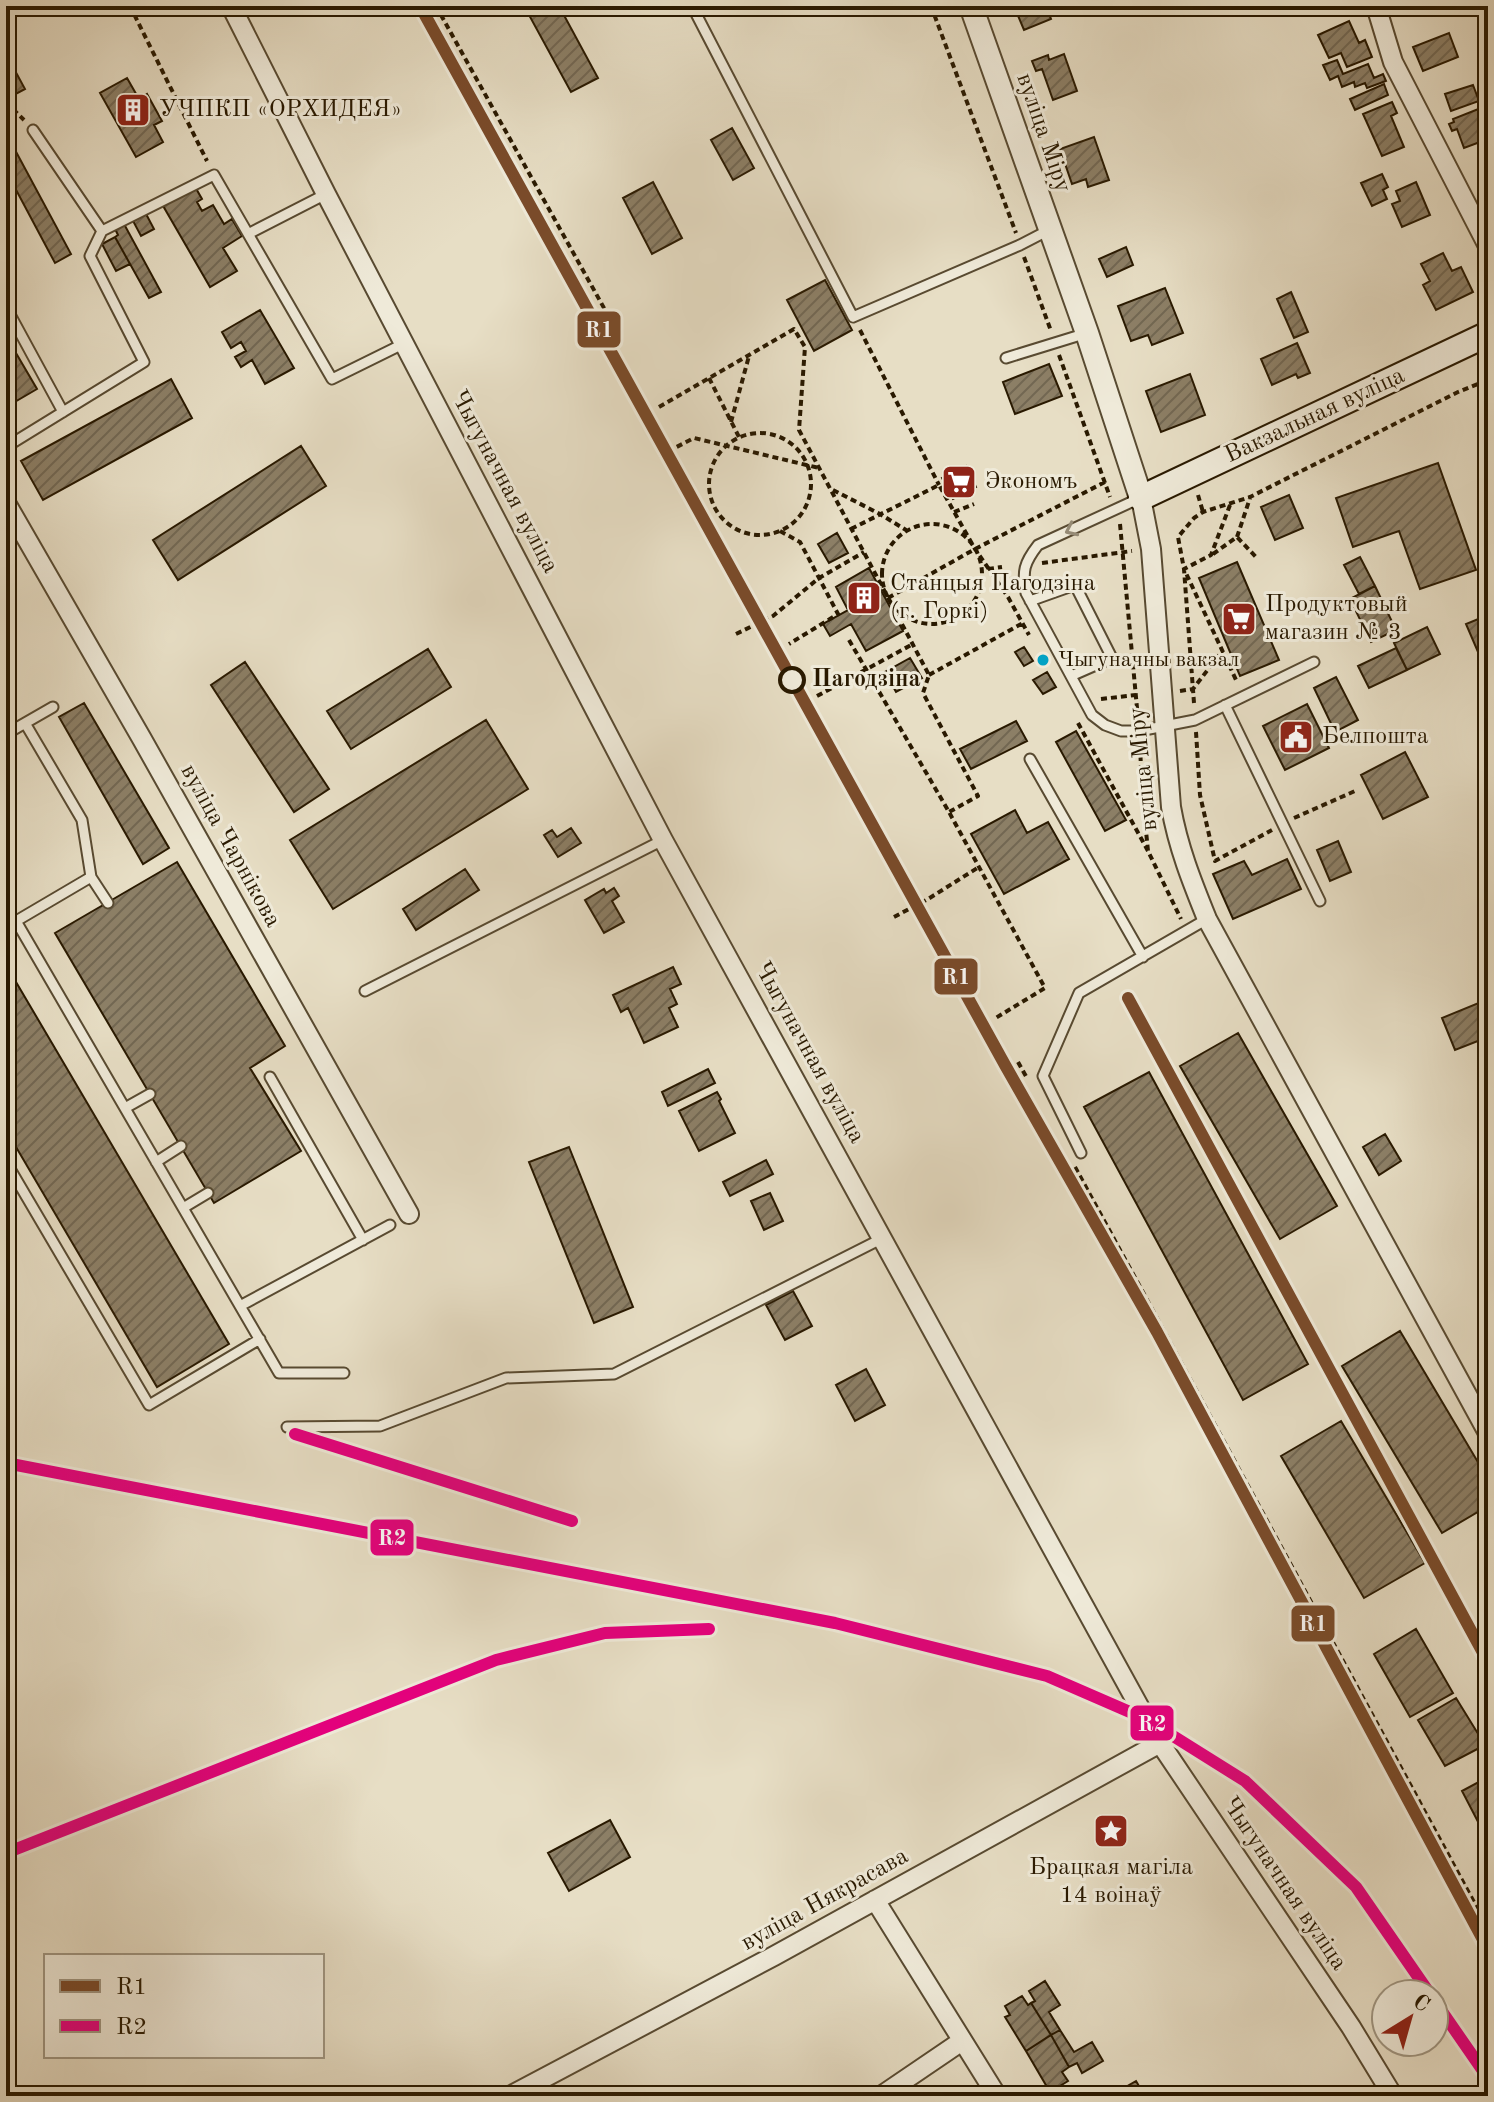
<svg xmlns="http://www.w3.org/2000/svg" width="1494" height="2102" viewBox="0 0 1494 2102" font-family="'Old Standard TT',serif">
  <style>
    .building { fill: url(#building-hatch); stroke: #291900; stroke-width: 2 }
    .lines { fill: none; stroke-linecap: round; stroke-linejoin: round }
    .service-casing { stroke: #584a31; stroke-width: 13 }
    .minor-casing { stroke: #584a31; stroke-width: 22 }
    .tertiary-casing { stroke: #584a31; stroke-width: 26 }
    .secondary-casing { stroke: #291900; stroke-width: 28 }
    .path { stroke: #291900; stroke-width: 4; stroke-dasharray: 6 4; stroke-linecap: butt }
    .service { stroke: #efead9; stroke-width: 9 }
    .minor { stroke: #efead9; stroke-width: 18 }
    .tertiary { stroke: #efead9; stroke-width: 22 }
    .secondary { stroke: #efead9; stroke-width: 24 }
    .rail-1-casing { stroke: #efead9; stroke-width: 18 }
    .rail-2-casing { stroke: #efead9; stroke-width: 18 }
    .rail-1 { stroke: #7a4b2a; stroke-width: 12 }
    .rail-2 { stroke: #e5007d; stroke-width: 12 }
    .oneway { stroke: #968c77 }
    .bus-dot { fill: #02a2c4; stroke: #efead9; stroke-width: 3 }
    .stop-dot { fill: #efead9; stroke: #291900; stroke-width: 4 }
    .labels { text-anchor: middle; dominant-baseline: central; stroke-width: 6; stroke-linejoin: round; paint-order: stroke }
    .bus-label { font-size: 22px; fill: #291900; stroke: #efead9; text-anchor: start }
    .poi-label { font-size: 24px; fill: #291900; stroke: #efead9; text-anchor: start }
    .street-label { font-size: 24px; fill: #291900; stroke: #efead9 }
    .stop-label { font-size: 24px; font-weight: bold; fill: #291900; stroke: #efead9; text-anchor: start }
    .line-badge { stroke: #efead9; stroke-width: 3 }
    .badge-label { font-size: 22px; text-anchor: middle; font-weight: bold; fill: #fff }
  </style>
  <defs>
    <pattern id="building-hatch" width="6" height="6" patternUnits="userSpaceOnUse" patternTransform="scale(2)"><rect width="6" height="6" fill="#8c7f66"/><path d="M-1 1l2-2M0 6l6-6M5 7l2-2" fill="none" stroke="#726752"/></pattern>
  </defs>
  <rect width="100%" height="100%" fill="#e7dec5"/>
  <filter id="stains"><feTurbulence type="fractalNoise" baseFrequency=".0025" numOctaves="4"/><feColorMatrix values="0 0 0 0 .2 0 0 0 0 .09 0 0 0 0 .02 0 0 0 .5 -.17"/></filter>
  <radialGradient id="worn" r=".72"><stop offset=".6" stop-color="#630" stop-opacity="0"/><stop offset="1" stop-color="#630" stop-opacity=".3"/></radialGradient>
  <path class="building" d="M546,6h13l39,72 -27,14 -42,-77z
    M1014,6h32l5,13 -27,11z
    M1349,21l10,22 6,-3 7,17 -25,10 -6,-14 -12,5 -11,-23z
    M1449,33l9,24 -35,14 -10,-24z
    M6,54l19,35 -13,7 -6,-11z
    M1064,54l13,37 -24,9 -11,-31 -6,2 -4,-10 16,-6 1,5z
    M1337,60l6,14 25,-10 6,14 9,-4 3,7 -19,7 -2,-5 -10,4 -1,-5 -12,5 -4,-11 -8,4 -7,-15z
    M127,78l12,21 8,-5 15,27 -8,4 9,17 -27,15 -36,-64z
    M1384,84l4,11 -33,15 -5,-11z
    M1473,85l6,16 -28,10 -6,-17z
    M1392,102l5,11 -6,3 13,31 -22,9 -19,-42z
    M1486,106l2,33 -24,9 -7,-19 -5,2 -3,-7 5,-2 -1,-3z
    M732,128l22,40 -21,12 -22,-40z
    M1094,137l15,43 -21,7 -2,-8 -14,5 -12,-35z
    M14,148l57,106 -16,9 -49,-92v-19z
    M1382,174l6,13 -5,3 4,9 -15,7 -11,-23z
    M653,182l29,56 -30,16 -29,-56z
    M1416,182l14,33 -28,12 -10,-23 8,-3 -4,-10z
    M194,185l8,14 -5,3 5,9 11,-6 11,19 8,-5 10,17 -19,12 14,23 -27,16 -48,-83z
    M145,212l9,17 -13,7 -9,-17z
    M124,224l37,68 -12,6 -34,-61 3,-2 -3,-6z
    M115,237l15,27 -14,7 -14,-27z
    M1126,247l7,18 -26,12 -8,-18z
    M1443,253l9,18 9,-4 12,25 -37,18 -13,-25 7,-4 -9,-17z
    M825,280l27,50 -38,21 -27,-51z
    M1165,288l18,45 -31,12 -4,-10 -17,6 -13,-35z
    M1291,292l17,40 -14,6 -17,-39z
    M260,310l34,58 -29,16 -13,-24 -11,7 -6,-10 11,-6 -5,-9 -10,6 -9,-16z
    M6,336l31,53 -31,18z
    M1297,343l13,30 -12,5 -2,-4 -24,11 -11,-26z
    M1049,364l13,32 -47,18 -12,-32z
    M1190,374l15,41 -44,17 -15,-41z
    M171,379l21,39 -149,82 -22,-39z
    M301,446l25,40 -148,94 -25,-40z
    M1438,463l38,107 -56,19 -21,-58 -46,16 -17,-49z
    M966,466l10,21 -23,12 -11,-21z
    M1289,495l14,33 -28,12 -14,-33z
    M837,533l11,20 -19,10 -11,-19z
    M1360,557l15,29 -16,8 -15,-29z
    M1237,562l42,98 -39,16 -41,-98z
    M869,568l34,63 -37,20 -15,-27 -21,12 -7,-12 25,-14 -12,-23z
    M1375,586l21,44 -25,12 -21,-43z
    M1488,615v41l-7,3 -15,-35z
    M1427,627l13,27 -33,16 -13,-27z
    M1024,647l9,14 -9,5 -9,-14z
    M1396,648l11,22 -38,18 -11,-22z
    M428,649l23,38 -100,62 -24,-38z
    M910,658l12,20 -26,14 -11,-20z
    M245,662l84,127 -35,23 -83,-127z
    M1047,672l9,15 -13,7 -10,-14z
    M1336,677l22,43 -23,12 -21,-44z
    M84,703l85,145 -26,16 -84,-147z
    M1307,704l22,44 -44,22 -22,-44z
    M486,720l42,69 -195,120 -43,-69z
    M1016,721l11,20 -56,28 -11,-20z
    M1076,731l50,89 -21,11 -49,-89z
    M1405,752l23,45 -45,22 -22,-44z
    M1015,810l12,23 21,-11 21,37 -65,35 -33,-60z
    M571,828l10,15 -23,14 -14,-22 8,-5 5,7z
    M1338,841l13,31 -21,9 -13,-31z
    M1287,859l14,30 -68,30 -20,-45 31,-13 8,14z
    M177,862l108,184 -35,22 51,83 -87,52 -159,-270z
    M465,869l14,21 -63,40 -13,-21z
    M614,888l5,8 -7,5 12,21 -20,11 -19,-33 19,-11 2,4z
    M6,965l223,379 -72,43 -151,-257z
    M673,967l8,17 -11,5 7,15 -8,4 9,19 -34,16 -16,-35 -7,4 -8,-17z
    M1481,1002l7,16v19l-33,13 -13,-32z
    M1238,1033l99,173 -57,33 -100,-173z
    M708,1069l7,14 -47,23 -6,-14z
    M1149,1072l159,292 -65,36 -159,-293z
    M717,1092l4,7 -2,2 16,32 -36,18 -20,-40z
    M1385,1134l16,27 -22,14 -16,-28z
    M569,1147l64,160 -39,16 -65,-161z
    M766,1160l7,14 -43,22 -7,-14z
    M770,1193l13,28 -19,9 -13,-29z
    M793,1291l19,35 -27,14 -19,-35z
    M1400,1331l88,148v27l-46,27 -100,-167z
    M866,1369l19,36 -30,16 -19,-36z
    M1341,1421l84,142 -61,35 -83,-142z
    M1416,1629l37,64 -43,24 -36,-63z
    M1456,1698l29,47 -40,21 -27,-46z
    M1488,1777v64l-26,-50z
    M610,1820l20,37 -61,34 -21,-38z
    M1045,1981l15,24 -11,7 11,18 -9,5 -20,-32 4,-2 -6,-10z
    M1022,1996l6,9 3,-2 20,32 -25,16 -21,-34 5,-2 -5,-9z
    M1060,2030l14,22 18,-10 11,19 -21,12 -5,-10 -8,4 -18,-32z
    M1051,2035l18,32 -7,5 6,9 -18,11 -24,-41z
    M1136,2081l7,12 -4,3h-29z"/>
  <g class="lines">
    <g class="service-casing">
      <path id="service" d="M692,6l161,311 167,-72 29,-15
        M33,130l69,101
        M248,234l78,-40
        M6,307l57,105
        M1006,358l81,-25
        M6,447l138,-85 -54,-106 12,-25 112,-56 118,204 73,-36
        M1138,499l-100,46c-14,18 -16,26 -12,48l66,122 13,10 16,6h18l56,-11 119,-58
        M1030,601l45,-16 37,73 -41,18
        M1225,705l95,196
        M6,734l47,-27
        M1030,759l113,198
        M91,877l17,26
        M16,921l263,452h65
        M6,927l85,-50 -9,-57 -57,-97
        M365,991l298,-151
        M270,1077l93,163
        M125,1108l25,-14
        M1081,1153l-38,-77 36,-83 128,-74
        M6,1162l143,243 111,-66
        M156,1162l25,-16
        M183,1208l25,-15
        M240,1306l150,-81
        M287,1427l93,-1 126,-48 108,-4 269,-136"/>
    </g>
    <g class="minor-casing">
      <path id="minor" d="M231,6l95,188 337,646 483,879 14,24 191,284 42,69
        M1376,6l17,56 95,184
        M1141,498l10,51 20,258c7,40 21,75 36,112l281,514
        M6,503l136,236 267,475
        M875,1900l122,196
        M510,2096l264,-140 386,-213
        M881,2096l81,-55"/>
    </g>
    <g class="tertiary-casing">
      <path id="tertiary" d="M971,6l116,327 54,165"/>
    </g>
    <g class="secondary-casing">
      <path id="secondary" d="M1141,498l347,-164"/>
    </g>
    <path class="path" d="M130,6l77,155
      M436,6l183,329
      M931,6l85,227
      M6,102l18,18
      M1024,257l27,74
      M860,330l79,155
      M1059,355l51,142
      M709,378l30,59
      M659,407l135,-78 11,18 -6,83 130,245 -6,18 55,103 -29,16
      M731,422l18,-66
      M709 484a51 51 0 1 1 102 0a51 51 0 1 1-102 0Z
      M659,456l35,-18 125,30
      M833,490l47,24 26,16
      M1198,495l5,17
      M1230,505l-19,50 -27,14 53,113
      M954,512l20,-8
      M1120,524l18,195
      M882 574a50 50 0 1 1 100 0a50 50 0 1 1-100 0Z
      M851,529l88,-44 36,64 33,48 21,38
      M780,531l20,11 38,72 -49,30
      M1237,537l13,-39
      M1213,554l24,-17 19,20
      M1042,563l90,-12
      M988,569l14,-2
      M888,598l87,-49 130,-67
      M736,634l37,-18 46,-38 45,-26
      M849,640l100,172 96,176 -51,31
      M929,675l94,-52
      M1180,691l13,-2 30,-39
      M817,696l96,-52
      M1101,699l35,-4
      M1194,703l-10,-134 -6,-32 16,-19 9,-6 47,-15 208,-105 30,-12
      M1078,723l70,128
      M1196,732l4,63 15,66 57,-31
      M1140,745l2,46 6,60 33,68
      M1294,818l61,-27
      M894,917l34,-18 51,-32
      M1018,1062l9,16
      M1075,1167l413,761"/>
    <use href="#service" class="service"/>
    <use href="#minor" class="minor"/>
    <use href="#tertiary" class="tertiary"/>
    <use href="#secondary" class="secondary"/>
    <g class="rail-1-casing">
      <path id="rail-1" d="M420,6l585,1059 152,267 331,617
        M1128,998l360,664"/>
    </g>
    <g class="rail-2-casing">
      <path id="rail-2" d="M295,1434l277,87
        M6,1463l829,160 212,53 99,43 99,62 111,106 74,107
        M6,1853l490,-193 109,-27 104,-4
        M1434,2000l54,78"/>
    </g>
    <use href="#rail-1" class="rail-1"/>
    <use href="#rail-2" class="rail-2"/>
  </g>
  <defs><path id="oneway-chevron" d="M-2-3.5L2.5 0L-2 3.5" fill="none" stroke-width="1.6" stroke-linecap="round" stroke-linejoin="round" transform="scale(2)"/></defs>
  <use class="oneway" href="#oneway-chevron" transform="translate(1071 530) rotate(155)"/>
  <defs>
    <g id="building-square" transform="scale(1.8)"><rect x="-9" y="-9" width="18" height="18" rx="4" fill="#8f2418" stroke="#efead9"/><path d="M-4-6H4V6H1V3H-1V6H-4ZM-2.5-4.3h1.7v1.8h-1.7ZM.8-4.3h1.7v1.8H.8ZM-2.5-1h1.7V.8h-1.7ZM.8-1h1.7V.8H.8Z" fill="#fff"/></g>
    <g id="supermarket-square" transform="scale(1.8)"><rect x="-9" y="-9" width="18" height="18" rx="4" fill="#8f2418" stroke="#efead9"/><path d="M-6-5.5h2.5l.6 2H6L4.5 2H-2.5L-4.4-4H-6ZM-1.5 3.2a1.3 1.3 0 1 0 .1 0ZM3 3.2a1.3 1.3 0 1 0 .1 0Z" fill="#fff"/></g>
    <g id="civic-square" transform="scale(1.8)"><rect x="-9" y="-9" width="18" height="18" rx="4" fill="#8f2418" stroke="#efead9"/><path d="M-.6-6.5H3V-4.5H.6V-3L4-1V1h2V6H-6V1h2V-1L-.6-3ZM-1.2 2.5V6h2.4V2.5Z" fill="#fff"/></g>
    <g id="sight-square" transform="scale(1.8)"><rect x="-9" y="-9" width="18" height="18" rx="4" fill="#8f2418" stroke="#efead9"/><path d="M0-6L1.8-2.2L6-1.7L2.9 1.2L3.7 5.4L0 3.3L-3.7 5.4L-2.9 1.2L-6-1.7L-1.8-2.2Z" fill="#fff"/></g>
  </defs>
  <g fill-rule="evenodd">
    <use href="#building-square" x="133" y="110"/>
    <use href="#supermarket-square" x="959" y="482"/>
    <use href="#building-square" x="864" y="598"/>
    <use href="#supermarket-square" x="1239" y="619"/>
    <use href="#civic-square" x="1296" y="737"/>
    <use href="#sight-square" x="1111" y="1831"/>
  </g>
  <circle class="bus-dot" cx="1043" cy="660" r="7"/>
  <circle class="stop-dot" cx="792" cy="680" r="12"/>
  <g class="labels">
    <g class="bus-label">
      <text x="1058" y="660">Чыгуначны вакзал</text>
    </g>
    <g class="poi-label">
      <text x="159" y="110">УЧПКП «ОРХИДЕЯ»</text>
      <text x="985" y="482">Экономъ</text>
      <text x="890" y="584">Станцыя Пагодзіна<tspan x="890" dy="28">(г. Горкі)</tspan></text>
      <text x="1265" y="605">Продуктовый<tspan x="1265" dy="28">магазин № 3</tspan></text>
      <text x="1322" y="737">Белпошта</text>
      <text x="1111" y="1868" text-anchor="middle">Брацкая магіла<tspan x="1111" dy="28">14 воінаў</tspan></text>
    </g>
    <g class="street-label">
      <text transform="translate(1043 133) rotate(71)">вуліца Міру</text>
      <text transform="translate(1315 416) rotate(-25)">Вакзальная вуліца</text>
      <text transform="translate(504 482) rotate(62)">Чыгуначная вуліца</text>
      <text transform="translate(1144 769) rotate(-96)">вуліца Міру</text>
      <text transform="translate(230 846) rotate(61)">вуліца Чарнікова</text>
      <text transform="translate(809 1053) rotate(61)">Чыгуначная вуліца</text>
      <text transform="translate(1284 1884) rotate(56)">Чыгуначная вуліца</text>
      <text transform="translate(825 1900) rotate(-29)">вуліца Някрасава</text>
    </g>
    <g class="stop-label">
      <text x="812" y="680">Пагодзіна</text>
    </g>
  </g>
  <g class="line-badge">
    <rect x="576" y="310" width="46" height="39" rx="8" fill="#7a4b2a"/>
    <rect x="933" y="957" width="46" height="39" rx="8" fill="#7a4b2a"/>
    <rect x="369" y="1518" width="46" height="39" rx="8" fill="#e5007d"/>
    <rect x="1290" y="1604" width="46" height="39" rx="8" fill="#7a4b2a"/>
    <rect x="1129" y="1704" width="46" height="38" rx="8" fill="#e5007d"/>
  </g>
  <g class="badge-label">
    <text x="599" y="337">R1</text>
    <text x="956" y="984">R1</text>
    <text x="392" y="1545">R2</text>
    <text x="1313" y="1631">R1</text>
    <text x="1152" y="1731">R2</text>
  </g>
  <rect width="1494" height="2102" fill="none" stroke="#e7dec5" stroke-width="32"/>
  <rect x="8" y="8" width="1478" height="2086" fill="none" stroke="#291900" stroke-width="4"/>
  <rect x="16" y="16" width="1462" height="2070" fill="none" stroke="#291900" stroke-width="2"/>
  <rect x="44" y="1954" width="280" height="104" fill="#efead9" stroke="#a09682" stroke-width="2"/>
  <rect x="60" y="1980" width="40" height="12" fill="#7a4b2a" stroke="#a09682" stroke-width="2"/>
  <text x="116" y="1994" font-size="24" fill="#291900">R1</text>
  <rect x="60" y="2020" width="40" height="12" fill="#e5007d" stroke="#a09682" stroke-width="2"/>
  <text x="116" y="2034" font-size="24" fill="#291900">R2</text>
  <g transform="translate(1410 2018) rotate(37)"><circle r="38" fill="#efead9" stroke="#a09682" stroke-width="2"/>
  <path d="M0-6L14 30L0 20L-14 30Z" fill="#8f2418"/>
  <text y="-12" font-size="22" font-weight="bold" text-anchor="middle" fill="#291900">С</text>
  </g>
  <rect width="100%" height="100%" filter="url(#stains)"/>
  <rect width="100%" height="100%" fill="url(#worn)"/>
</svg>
